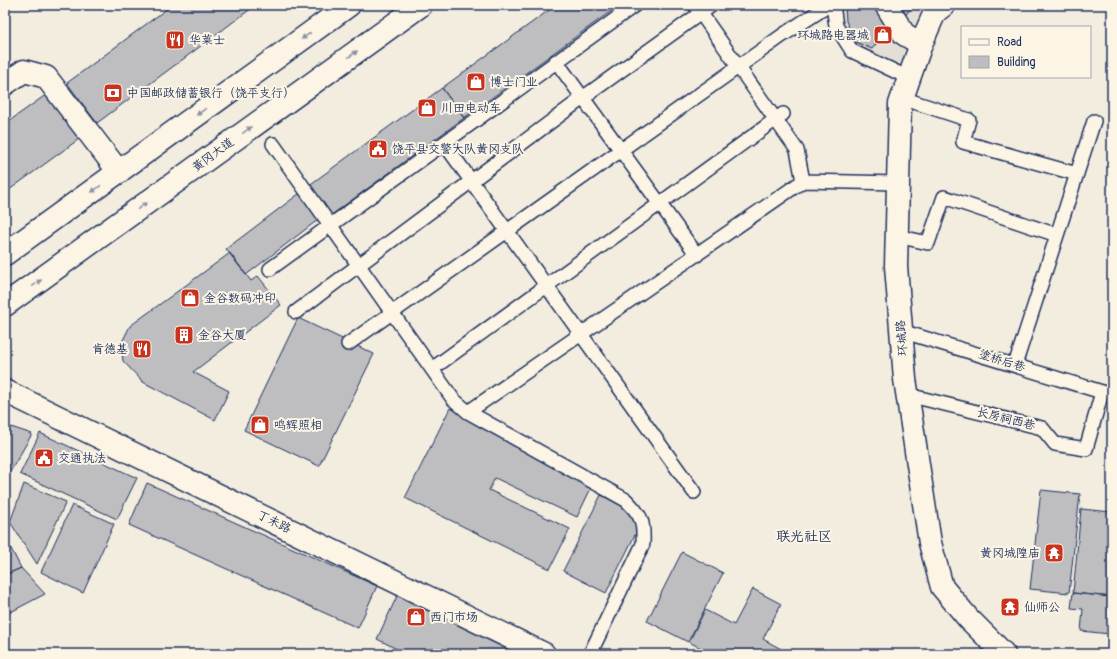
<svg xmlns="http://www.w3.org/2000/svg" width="1117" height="659" viewBox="0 0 1117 659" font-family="Pangolin,'LXGW WenKai TC',sans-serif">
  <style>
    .built { fill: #e3dfd6 }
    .building { fill: #bebec0; stroke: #1b2f5e }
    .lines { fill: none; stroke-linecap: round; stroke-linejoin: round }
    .service-casing { stroke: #1b2f5e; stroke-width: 16 }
    .minor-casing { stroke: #1b2f5e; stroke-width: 25 }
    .secondary-casing { stroke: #1b2f5e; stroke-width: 25 }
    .primary-casing { stroke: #1b2f5e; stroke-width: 25 }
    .service { stroke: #fcf5e5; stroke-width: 13 }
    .minor { stroke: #fcf5e5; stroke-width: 22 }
    .secondary { stroke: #fcf5e5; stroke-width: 22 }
    .primary { stroke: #fcf5e5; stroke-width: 22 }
    .oneway { fill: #8c92a2 }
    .labels { text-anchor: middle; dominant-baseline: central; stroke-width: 4; stroke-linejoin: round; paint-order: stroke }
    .poi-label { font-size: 12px; fill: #1b2f5e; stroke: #fcf5e5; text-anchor: start }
    .street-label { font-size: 12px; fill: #1b2f5e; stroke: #fcf5e5 }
    .quarter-label { font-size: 14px; fill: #1b2f5e; stroke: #fcf5e5 }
  </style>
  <rect width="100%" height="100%" fill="#f3ede0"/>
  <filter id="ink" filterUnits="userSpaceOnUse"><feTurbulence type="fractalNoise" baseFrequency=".025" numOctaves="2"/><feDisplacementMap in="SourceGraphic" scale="8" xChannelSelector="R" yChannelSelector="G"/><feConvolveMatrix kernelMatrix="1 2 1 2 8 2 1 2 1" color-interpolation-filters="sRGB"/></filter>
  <g filter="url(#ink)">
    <path class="built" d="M833,5h111l-35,73 -57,-27z"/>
    <path class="building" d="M172,5h84l-159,118 -30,-40z
      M556,5l62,1 -154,112 -22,-30z
      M845,5h31l13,23 -17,21 -17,-7 -9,-21z
      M893,5h21l-12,14z
      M442,88l22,30 -134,98 -22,-30z
      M47,94l32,45 -74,54v-69z
      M300,193l19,26 -73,56 -20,-26z
      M230,253l21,28 7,-5 23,29 -88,67 36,19 -14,29 -72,-38 -20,-21 -2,-17 9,-18z
      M298,318l76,36 -55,112 -75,-36z
      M450,408l145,72 -18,37 -82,-39 -6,12 81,39 -20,40 -145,-71z
      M5,425l27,9 -22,38 -5,2z
      M40,433l97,45 -20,41 -97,-45z
      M147,483l230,103 -19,42 -229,-103z
      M24,484l42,18 -29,62 -27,-42z
      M1041,490l39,4 -11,99 -39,-4z
      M601,495l30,16 8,16 -33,66 -43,-22z
      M72,505l42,19 -31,69 -42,-21z
      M1081,509l31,3v85l-39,-4z
      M5,537l16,31 -16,7z
      M682,552l41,21 -35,69 -41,-21z
      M21,568l24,26 -40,21v-40z
      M753,589l28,15 -18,35 27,15h-77l-24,-12 16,-32 29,15z
      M1073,593l39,4 -2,37 -29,-3 2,-22 -12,-1z
      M398,594l122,60h-113l-30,-15z
      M1112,614v40h-3l1,-20z"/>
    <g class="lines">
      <g class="service-casing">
        <path id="service" d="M695,5l102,145 6,31
          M833,5l3,21 16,25 57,27
          M556,61l141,194
          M902,98l67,22 -6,22 114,32
          M444,143l250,349
          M273,144l180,255 15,13 158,88c16,16 18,21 17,44l-53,110
          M897,236l31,7 16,-46 113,38
          M270,269l365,-264
          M296,312l288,-215 128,-92
          M901,331l201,61
          M348,344l435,-309 46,-30
          M1015,365l79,-244
          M432,369l351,-255
          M908,395l134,33 13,16 31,5 16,-57
          M468,412l335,-231 95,2"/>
      </g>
      <g class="minor-casing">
        <path id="minor" d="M886,5l18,29 17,10
          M5,84l19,-13 22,6 73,95"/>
      </g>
      <g class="secondary-casing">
        <path id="secondary" d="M944,5l-9,7 -14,32 -21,60 -4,162 9,113 25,164 12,44 26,31 36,36"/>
      </g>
      <g class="primary-casing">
        <path id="primary" d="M5,254l344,-249
          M5,305l416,-300
          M5,391l539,263"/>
      </g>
      <use href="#service" class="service"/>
      <use href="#minor" class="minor"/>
      <use href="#secondary" class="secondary"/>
      <use href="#primary" class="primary"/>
    </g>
    <defs><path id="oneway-solid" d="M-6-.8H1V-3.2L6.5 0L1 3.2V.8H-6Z"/></defs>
    <g class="oneway">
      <use href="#oneway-solid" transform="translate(306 36) rotate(144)"/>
      <use href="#oneway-solid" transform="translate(353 54) rotate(-36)"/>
      <use href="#oneway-solid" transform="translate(201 112) rotate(144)"/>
      <use href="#oneway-solid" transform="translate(247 130) rotate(-36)"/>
      <use href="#oneway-solid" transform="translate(96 189) rotate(144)"/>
      <use href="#oneway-solid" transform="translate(142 206) rotate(-36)"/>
      <use href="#oneway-solid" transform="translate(37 283) rotate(-36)"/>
    </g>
  </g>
  <defs>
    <g id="shop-square" transform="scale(1)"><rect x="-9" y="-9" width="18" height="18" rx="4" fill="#c8321e" stroke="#fcf5e5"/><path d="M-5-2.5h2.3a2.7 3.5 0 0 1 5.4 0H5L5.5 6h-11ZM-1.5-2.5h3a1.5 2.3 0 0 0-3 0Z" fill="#fff"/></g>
    <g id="restaurant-square" transform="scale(1)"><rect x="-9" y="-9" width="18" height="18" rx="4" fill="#c8321e" stroke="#fcf5e5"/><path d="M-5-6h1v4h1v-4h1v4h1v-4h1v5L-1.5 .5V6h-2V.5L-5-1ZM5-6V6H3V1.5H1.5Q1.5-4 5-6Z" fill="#fff"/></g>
    <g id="bank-square" transform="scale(1)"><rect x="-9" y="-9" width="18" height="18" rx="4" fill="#c8321e" stroke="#fcf5e5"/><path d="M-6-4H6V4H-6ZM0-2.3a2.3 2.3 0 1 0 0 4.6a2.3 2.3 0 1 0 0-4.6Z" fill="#fff"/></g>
    <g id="civic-square" transform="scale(1)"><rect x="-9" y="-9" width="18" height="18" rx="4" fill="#c8321e" stroke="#fcf5e5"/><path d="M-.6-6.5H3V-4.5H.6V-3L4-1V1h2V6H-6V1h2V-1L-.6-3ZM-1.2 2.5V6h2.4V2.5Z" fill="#fff"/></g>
    <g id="building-square" transform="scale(1)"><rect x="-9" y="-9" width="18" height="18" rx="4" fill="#c8321e" stroke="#fcf5e5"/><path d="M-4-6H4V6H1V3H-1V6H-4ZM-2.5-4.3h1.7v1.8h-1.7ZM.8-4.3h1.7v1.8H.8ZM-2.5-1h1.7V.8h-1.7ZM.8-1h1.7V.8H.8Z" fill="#fff"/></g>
    <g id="temple-square" transform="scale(1)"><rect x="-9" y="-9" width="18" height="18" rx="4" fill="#c8321e" stroke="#fcf5e5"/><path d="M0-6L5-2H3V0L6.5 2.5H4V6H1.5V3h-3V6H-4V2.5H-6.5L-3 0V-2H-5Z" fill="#fff"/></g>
  </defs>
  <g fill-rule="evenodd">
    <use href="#shop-square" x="883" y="35"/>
    <use href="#restaurant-square" x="175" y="40"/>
    <use href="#shop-square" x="476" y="82"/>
    <use href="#bank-square" x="113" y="93"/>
    <use href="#shop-square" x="427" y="108"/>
    <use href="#civic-square" x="378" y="149"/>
    <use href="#shop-square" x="190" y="298"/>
    <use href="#building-square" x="184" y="335"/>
    <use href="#restaurant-square" x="142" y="349"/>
    <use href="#shop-square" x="260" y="425"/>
    <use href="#civic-square" x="44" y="458"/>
    <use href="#temple-square" x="1054" y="553"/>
    <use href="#temple-square" x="1010" y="607"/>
    <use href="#shop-square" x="416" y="617"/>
  </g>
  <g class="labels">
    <g class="poi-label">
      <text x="869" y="35" text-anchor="end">环城路电器城</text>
      <text x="189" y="40">华莱士</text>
      <text x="490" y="82">博士门业</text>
      <text x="127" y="93">中国邮政储蓄银行（饶平支行）</text>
      <text x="441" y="108">川田电动车</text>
      <text x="392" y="149">饶平县交警大队黄冈支队</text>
      <text x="204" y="298">金谷数码冲印</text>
      <text x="198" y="335">金谷大厦</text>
      <text x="128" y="349" text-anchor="end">肯德基</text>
      <text x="274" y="425">鸣辉照相</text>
      <text x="58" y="458">交通执法</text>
      <text x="1040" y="553" text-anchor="end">黄冈城隍庙</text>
      <text x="1024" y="607">仙师公</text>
      <text x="430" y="617">西门市场</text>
    </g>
    <g class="street-label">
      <text transform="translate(213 155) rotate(-36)">黄冈大道</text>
      <text transform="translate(902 338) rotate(-94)">环城路</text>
      <text transform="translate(1002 361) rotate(17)">塗桥后巷</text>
      <text transform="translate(1006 419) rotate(14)">长房祠西巷</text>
      <text transform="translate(274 522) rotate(26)">丁未路</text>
    </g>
    <g class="quarter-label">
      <text x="804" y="536">联光社区</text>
    </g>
  </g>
  <rect width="1117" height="659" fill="none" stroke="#fcf5e5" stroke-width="20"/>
  <rect x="10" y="10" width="1097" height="639" fill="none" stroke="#1b2f5e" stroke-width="1.5" filter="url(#ink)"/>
  <rect x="961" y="26" width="130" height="52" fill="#fcf5e5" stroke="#a2a6af"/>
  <rect x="969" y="39" width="20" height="6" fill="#fcf5e5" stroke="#a2a6af"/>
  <text x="997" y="46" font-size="12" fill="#1b2f5e">Road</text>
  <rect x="969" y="56" width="20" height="12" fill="#bebec0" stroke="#a2a6af"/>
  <text x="997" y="66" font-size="12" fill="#1b2f5e">Building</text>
</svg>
